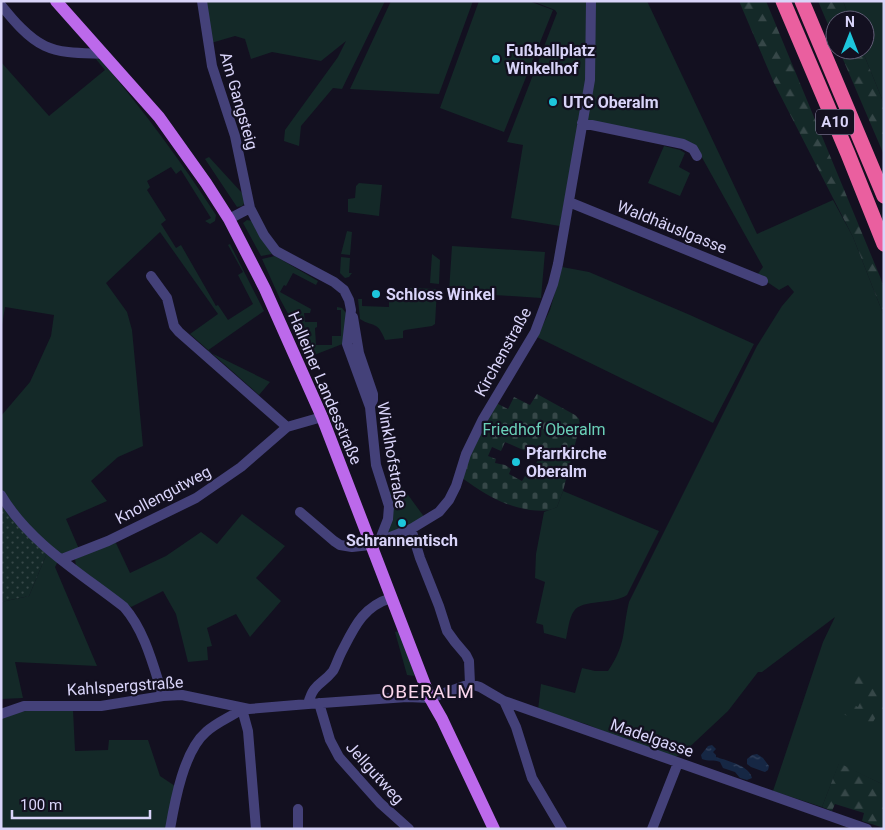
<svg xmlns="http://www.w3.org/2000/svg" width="885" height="830" viewBox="0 0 885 830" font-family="Roboto,sans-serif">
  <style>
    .green { fill: #142928 }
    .forest { fill: url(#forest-firs) }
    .cemetery { fill: url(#cemetery-stones); fill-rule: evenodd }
    .park { fill: url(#park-dots) }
    .water { fill: url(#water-ripples) }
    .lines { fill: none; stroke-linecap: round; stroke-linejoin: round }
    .minor { stroke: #444179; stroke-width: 10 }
    .major { stroke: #bc69eb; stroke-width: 12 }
    .highway { stroke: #ea5f9f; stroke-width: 15 }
    .poi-dot { fill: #1dc6dc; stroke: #131020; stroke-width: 2 }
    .labels { text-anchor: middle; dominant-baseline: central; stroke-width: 4.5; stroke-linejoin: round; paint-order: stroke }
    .shield { fill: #131020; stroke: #9e99b8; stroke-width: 1 }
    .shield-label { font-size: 15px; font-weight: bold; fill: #d9d4f9 }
    .poi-label { font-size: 16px; font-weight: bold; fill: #d9d4f9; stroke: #131020; text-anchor: start }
    .street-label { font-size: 16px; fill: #d9d4f9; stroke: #131020 }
    .park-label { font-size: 16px; fill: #6ad0b8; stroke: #131020 }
    .quarter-label { font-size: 19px; letter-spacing: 1px; fill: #fad6ec; stroke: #131020 }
  </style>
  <defs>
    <pattern id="forest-firs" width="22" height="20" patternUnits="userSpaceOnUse" patternTransform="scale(1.25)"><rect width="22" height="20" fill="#142928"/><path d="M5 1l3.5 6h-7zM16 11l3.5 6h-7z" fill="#364748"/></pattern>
    <pattern id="cemetery-stones" width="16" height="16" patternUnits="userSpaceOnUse" patternTransform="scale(1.25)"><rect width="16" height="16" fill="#142928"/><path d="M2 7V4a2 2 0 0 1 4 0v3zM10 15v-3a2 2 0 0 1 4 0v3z" fill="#364748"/></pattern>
    <pattern id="park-dots" width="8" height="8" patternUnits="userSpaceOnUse" patternTransform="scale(1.25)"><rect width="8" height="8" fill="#142928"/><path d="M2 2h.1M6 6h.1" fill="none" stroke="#364748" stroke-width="1.8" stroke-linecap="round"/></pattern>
    <pattern id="water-ripples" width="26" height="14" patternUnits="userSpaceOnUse" patternTransform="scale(1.25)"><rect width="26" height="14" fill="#162744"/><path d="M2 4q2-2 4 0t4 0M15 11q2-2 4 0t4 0" fill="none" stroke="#374560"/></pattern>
  </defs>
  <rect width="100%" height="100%" fill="#131020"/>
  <path class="green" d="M204,1h181l-43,88 -9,-1 -32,38 -2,20 -15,-5 1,-11 53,-73 8,-16 -25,20 -49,-9 -21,7 -6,-20 -10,-3 -24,7z
    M391,1h82l-34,93 -89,-5z
    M479,1h50l24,9 -49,122 -64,-24z
    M532,1h56l-1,74 -27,151 -49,-8 12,-73 -16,-3 50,-129 -2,-3z
    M593,1h54l110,233 76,-34 20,37 31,79v469l-45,-21 -17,43 -49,-16 50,-149 12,-25 -73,55h-4l-30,39 -47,44 -7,2 -59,-21 -29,-12 -48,-14 3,-26 34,9 7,-25 13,3h13c19,-28 14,-40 21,-69l128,-256 25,-40 12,-14 -6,-7 -9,5 -22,-15 6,-8 -68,-122 -108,-24z
    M843,1h41v103l-22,-54h3v-30h-15z
    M95,58l6,2c42,50 80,101 115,155l-1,6 -5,3 -5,-3 6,-3 -30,-48 -5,4 -5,-7 -24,14 3,6 -3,3 19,30 -5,4 15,24 5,-3 35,61 2,-1 10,15 25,-16 -15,-29 5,-3 -15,-27 2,-1 34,67 -57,40 63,31 -11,13 -69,-61 28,-20 -58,-82 -54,51 21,29 5,18 11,116 -25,11 -27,24 16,20 -41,18 13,30 -17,5 -8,-4 -27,-26 -26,-35v-73l29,-34 21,-46 3,-21 -49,-8 -4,24v-269l48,54 56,-46z
    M664,146l16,4 5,3 -6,14 11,6 -10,23 -32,-13z
    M209,157l33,36 4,8 -4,5 -5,1 -32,-48z
    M359,183l23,2 -3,31 -31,-4v-13l7,-1 1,-12z
    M247,220l5,1 20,33 -11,2 -18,-33z
    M347,231l5,1 -2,23 -9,-1z
    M452,246l93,6 -4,46 -92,-6z
    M432,254l8,6 -1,24 -9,-1z
    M275,256l43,25 -2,4 -23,-12 -7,13 -2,-1 -4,7 31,17 -1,4h-6l1,9h12v5l-2,1 1,17h16v-9h9v-26h-4v-3l5,1 4,5 -1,30 -36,14 -11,-25 -18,-33 -18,-40z
    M341,257l9,1 -1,15h3l-3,4 -4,1 -5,-5z
    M562,267l27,5 101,43 64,29 -41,79 -176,-86 13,-27z
    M410,288l27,1 -2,35 -3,2 -27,4 -2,1v7l-18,2c-8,-20 -11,-12 -25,-21l-2,-20h4v7l27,1v-6l22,-1z
    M400,484l25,34 -32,15h-4l-2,-2 7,-27 -5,-12z
    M563,491l96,40 -32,64c-15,10 -45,4 -53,16 -5,7 -6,19 -8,28l-22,-6 -1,-8 -7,-2 9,-41 -10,-4 1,-24 8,-42 13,-5z
    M242,514l43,32 -29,32 25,23 -31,36 -14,-23 -29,14 5,18 -5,1 1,13 -20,2 -12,-48 -13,-23 -32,16 -55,-41 -1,-7 40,-18 15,32 36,-17 35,-24 16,12z
    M47,553l11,8 -3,6 42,99 -82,-4 8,36 -22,1v-97l28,-6z
    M399,631l16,45 -8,-1 -12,-43z
    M35,710h38l2,41 33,-1 1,-10h39l12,36 15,10 -9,43h-165v-110l15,-7z"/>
  <path class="forest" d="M739,1h27l115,278 3,10v27l-31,-79 -79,-154z
    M818,1h25l7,19h-15v21z
    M839,50h23l22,54v51z
    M860,673l24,14v31l-7,-3 -8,14 -27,-16 6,-11 10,5 8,-16 -12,-8z
    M839,763l45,22v43l-22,-7 2,-8 -29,-9 -3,7 -10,-4z"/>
  <path class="cemetery" d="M537,394l38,21 4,4 1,6 -17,66 -6,16c-9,5 -17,4 -27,3 -29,-5 -45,-16 -68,-32l6,-19 28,-56 12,6 6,-12 16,8zM505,442l34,15 -3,7 4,2 2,5 -3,6 -6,2 -8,-3 -3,5 -13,-7 2,-5 -6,-4 -10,-2 1,-4 -8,-3 4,-9 9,4z"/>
  <path class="park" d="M4,507l43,46 -18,43 -28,6v-94z"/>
  <path class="water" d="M712,745l4,4 -3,3 3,3v2c11,4 33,8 36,21l-5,2 -7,-2 -5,-6 -12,-4 -3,-6c-6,-3 -12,0 -18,-3l-1,-4 7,-9z
    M757,754l6,4 6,8 -1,4 -3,2 -14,-5 -4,-3v-5l5,-4z"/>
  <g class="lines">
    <path class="minor" d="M202,1l10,65 23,70 15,72
      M1,5c12,15 27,33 44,41 17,8 40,7 59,8
      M582,123l101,21 10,5 4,7
      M569,202l194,79
      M229,219l21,-11 14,27 12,16 58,31 10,8 5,10 2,10 -4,34 23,63 6,58 13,41 -1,13 -9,23
      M151,276l16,22 7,28 5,6 108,95
      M353,317l6,36 14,41v6l-3,6
      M1,495c28,48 81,79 123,112 21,24 29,58 39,89
      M300,512l34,29 6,4 12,2 18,-2 41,-16 28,-17 10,-12 7,-14 10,-32 17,-35 52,-87 18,-48 5,-20 32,-184 1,-79
      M411,529l9,29 19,48 8,25 8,11 11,13 3,6 1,23
      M62,559l46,-18 88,-43 45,-31 46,-40 35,-10
      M504,701l12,26 16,51 30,51
      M319,703l11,37 9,17 41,46 29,26
      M308,704c6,-22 13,-18 25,-33 3,-5 5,-12 8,-18 13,-25 21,-46 50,-55
      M242,709l6,22 8,98
      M1,714l23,-8h77l62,-10 19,-1 67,14 59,-5 99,-7 23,1 40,-14 10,3 24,14 363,128
      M170,829c5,-29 14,-78 36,-97 11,-10 25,-15 36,-23
      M298,829v-20
      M652,829l26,-66"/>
    <path class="major" d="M56,1l103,116 47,66 23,36 36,70 57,128 108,281 12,21 52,110"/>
    <path class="highway" d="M783,1l65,153 36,90
      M802,1l82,195"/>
  </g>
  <g class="poi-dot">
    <circle cx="496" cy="59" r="5"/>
    <circle cx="553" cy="102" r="5"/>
    <circle cx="376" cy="294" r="5"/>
    <circle cx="516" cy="462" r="5"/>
    <circle cx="402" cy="523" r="5"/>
  </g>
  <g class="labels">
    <rect class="shield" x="816" y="109.5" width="38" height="25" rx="4"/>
    <g class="shield-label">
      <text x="835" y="122">A10</text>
    </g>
    <g class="poi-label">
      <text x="506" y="50">Fußballplatz<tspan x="506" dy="18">Winkelhof</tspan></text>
      <text x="563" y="102">UTC Oberalm</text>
      <text x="386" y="294">Schloss Winkel</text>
      <text x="526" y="453">Pfarrkirche<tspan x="526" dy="18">Oberalm</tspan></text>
      <text x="402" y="540" text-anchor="middle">Schrannentisch</text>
    </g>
    <g class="street-label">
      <text transform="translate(239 101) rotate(74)">Am Gangsteig</text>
      <text transform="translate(672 227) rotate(22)">Waldhäuslgasse</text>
      <text transform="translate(503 352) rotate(-61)">Kirchenstraße</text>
      <text transform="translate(325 388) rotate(67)">Halleiner Landesstraße</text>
      <text transform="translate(392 455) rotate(80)">Winklhofstraße</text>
      <text transform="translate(163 495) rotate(-28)">Knollengutweg</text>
      <text transform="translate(125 686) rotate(-4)">Kahlspergstraße</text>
      <text transform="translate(652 738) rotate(19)">Madelgasse</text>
      <text transform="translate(375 773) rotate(48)">Jellgutweg</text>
    </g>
    <g class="park-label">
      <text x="544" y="429">Friedhof Oberalm</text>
    </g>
    <g class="quarter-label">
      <text x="428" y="691">OBERALM</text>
    </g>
  </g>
  <rect width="885" height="830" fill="none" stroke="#d9d4f9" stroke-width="5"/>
  <g transform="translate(850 35)"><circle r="24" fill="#131020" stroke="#625e77"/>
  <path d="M0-4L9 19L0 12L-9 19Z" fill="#1dc6dc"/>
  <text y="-8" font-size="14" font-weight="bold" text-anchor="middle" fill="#d9d4f9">N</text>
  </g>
  <path d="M12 810v8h138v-8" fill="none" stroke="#d9d4f9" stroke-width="2.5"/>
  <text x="20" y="810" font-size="15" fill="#d9d4f9" stroke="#131020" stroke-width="4" paint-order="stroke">100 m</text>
</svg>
